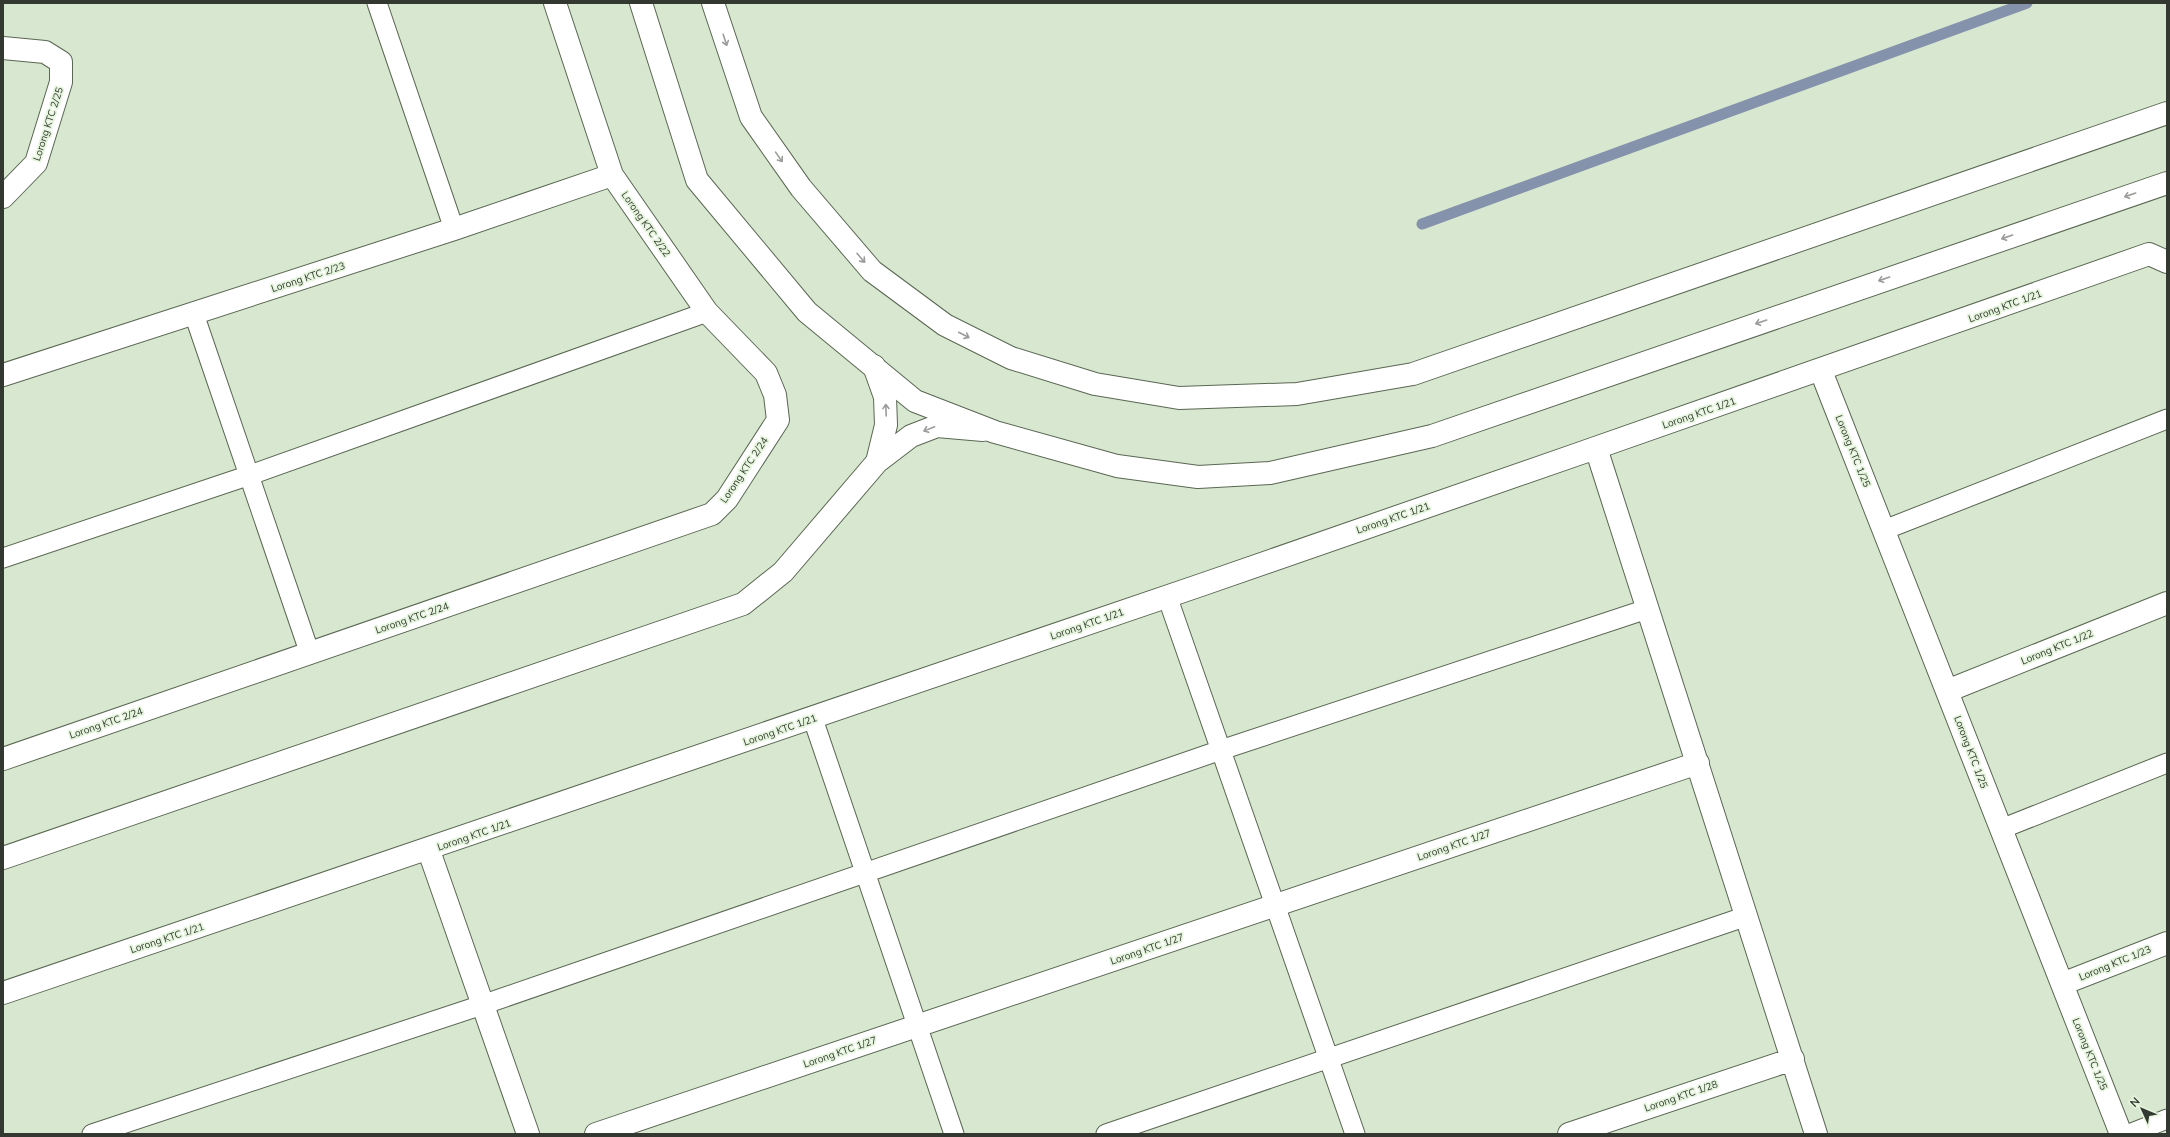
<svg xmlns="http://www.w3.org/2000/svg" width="2170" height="1137" viewBox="0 0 2170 1137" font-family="Mulish,sans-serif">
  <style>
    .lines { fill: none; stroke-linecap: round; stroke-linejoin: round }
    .stream { stroke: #8492ac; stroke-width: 11 }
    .service-casing { stroke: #5a6753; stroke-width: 21 }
    .minor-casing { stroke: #5a6753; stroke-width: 24 }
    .tertiary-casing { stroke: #5a6753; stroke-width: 24 }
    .service { stroke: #fff; stroke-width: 19 }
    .minor { stroke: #fff; stroke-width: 22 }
    .tertiary { stroke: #fff; stroke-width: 22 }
    .oneway { stroke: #999c98 }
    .labels { text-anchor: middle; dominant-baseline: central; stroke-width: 3.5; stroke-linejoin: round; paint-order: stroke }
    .street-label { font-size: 10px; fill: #333930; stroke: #e5f5dd }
  </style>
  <rect width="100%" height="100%" fill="#d8e7d0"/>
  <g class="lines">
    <path class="stream" d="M1422,224l605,-221"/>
    <g class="service-casing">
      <path id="service" d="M377,3l77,226
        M194,314l116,340
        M1884,530l283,-111
        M3,558l247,-83 457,-163
        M1167,596l188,538
        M813,719l141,415
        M2001,829l166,-66
        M92,1134l390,-129 739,-255 426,-141
        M1106,1134l641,-218
        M2129,1134l38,-15"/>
    </g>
    <g class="minor-casing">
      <path id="minor" d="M3,48l42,4 16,10v20l-25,81 -33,34
        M874,366l11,31 1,28 -9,37
        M1821,371l300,763
        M3,375l451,-146 158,-54
        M1596,448l220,686
        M1947,691l220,-88
        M3,759l709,-245 15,-15 51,-79 -3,-25 -9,-22 -59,-61 -95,-137 -57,-172
        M429,851l99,283
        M3,858l740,-254 40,-32 94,-110 34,-26 26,-10 46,4
        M2062,984l105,-41
        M3,993c400,-134 799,-271 1198,-408 316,-110 633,-219 948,-331l18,8
        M596,1134l1102,-371
        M1569,1134l224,-75"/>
    </g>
    <g class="tertiary-casing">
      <path id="tertiary" d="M641,3l56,177 110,132 108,89 80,31 122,34 81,11 72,-4 162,-37 735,-253
        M713,3l38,114 50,71 71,83 73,54 66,33 84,26 84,14 118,-4 116,-20 754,-261"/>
    </g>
    <use href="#service" class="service"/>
    <use href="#minor" class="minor"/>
    <use href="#tertiary" class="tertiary"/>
  </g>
  <defs><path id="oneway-shaft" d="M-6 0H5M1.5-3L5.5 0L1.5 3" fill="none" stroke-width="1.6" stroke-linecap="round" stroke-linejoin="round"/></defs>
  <g class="oneway">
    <use href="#oneway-shaft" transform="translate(725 40) rotate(72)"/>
    <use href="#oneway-shaft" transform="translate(779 157) rotate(55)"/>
    <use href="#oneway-shaft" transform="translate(2130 195) rotate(161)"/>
    <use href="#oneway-shaft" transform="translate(2007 237) rotate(161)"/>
    <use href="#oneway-shaft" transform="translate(861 258) rotate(49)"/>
    <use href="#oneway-shaft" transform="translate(1884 279) rotate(161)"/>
    <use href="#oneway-shaft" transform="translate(1761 322) rotate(161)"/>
    <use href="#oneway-shaft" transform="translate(964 335) rotate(27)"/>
    <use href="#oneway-shaft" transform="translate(886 410) rotate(-92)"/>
    <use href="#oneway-shaft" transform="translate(929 429) rotate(158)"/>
  </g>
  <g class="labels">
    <g class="street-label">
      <text transform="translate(48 124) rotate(-72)">Lorong KTC 2/25</text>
      <text transform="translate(646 224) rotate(55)">Lorong KTC 2/22</text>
      <text transform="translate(308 277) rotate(-18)">Lorong KTC 2/23</text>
      <text transform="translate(2005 306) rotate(-20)">Lorong KTC 1/21</text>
      <text transform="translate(1699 413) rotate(-19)">Lorong KTC 1/21</text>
      <text transform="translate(1853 451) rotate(68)">Lorong KTC 1/25</text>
      <text transform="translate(744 470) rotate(-56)">Lorong KTC 2/24</text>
      <text transform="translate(1393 518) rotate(-19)">Lorong KTC 1/21</text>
      <text transform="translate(412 618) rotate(-19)">Lorong KTC 2/24</text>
      <text transform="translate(1087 624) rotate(-19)">Lorong KTC 1/21</text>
      <text transform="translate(2057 647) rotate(-22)">Lorong KTC 1/22</text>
      <text transform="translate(106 723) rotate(-19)">Lorong KTC 2/24</text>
      <text transform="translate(780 730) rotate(-19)">Lorong KTC 1/21</text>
      <text transform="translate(1971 752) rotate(69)">Lorong KTC 1/25</text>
      <text transform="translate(474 835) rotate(-19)">Lorong KTC 1/21</text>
      <text transform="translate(1454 845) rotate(-19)">Lorong KTC 1/27</text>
      <text transform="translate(167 938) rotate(-18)">Lorong KTC 1/21</text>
      <text transform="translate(1147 949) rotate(-19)">Lorong KTC 1/27</text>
      <text transform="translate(2115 963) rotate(-22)">Lorong KTC 1/23</text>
      <text transform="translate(840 1052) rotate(-19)">Lorong KTC 1/27</text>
      <text transform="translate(2090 1054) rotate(68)">Lorong KTC 1/25</text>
      <text transform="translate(1681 1096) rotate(-19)">Lorong KTC 1/28</text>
    </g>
  </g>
  <rect width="2170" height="1137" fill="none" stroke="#333930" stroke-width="8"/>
  <g transform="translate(2142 1109) rotate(314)" stroke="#e5f5dd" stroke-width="3" paint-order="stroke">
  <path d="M0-3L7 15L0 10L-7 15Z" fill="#333930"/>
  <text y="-6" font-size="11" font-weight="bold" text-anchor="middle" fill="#333930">N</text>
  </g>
</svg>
